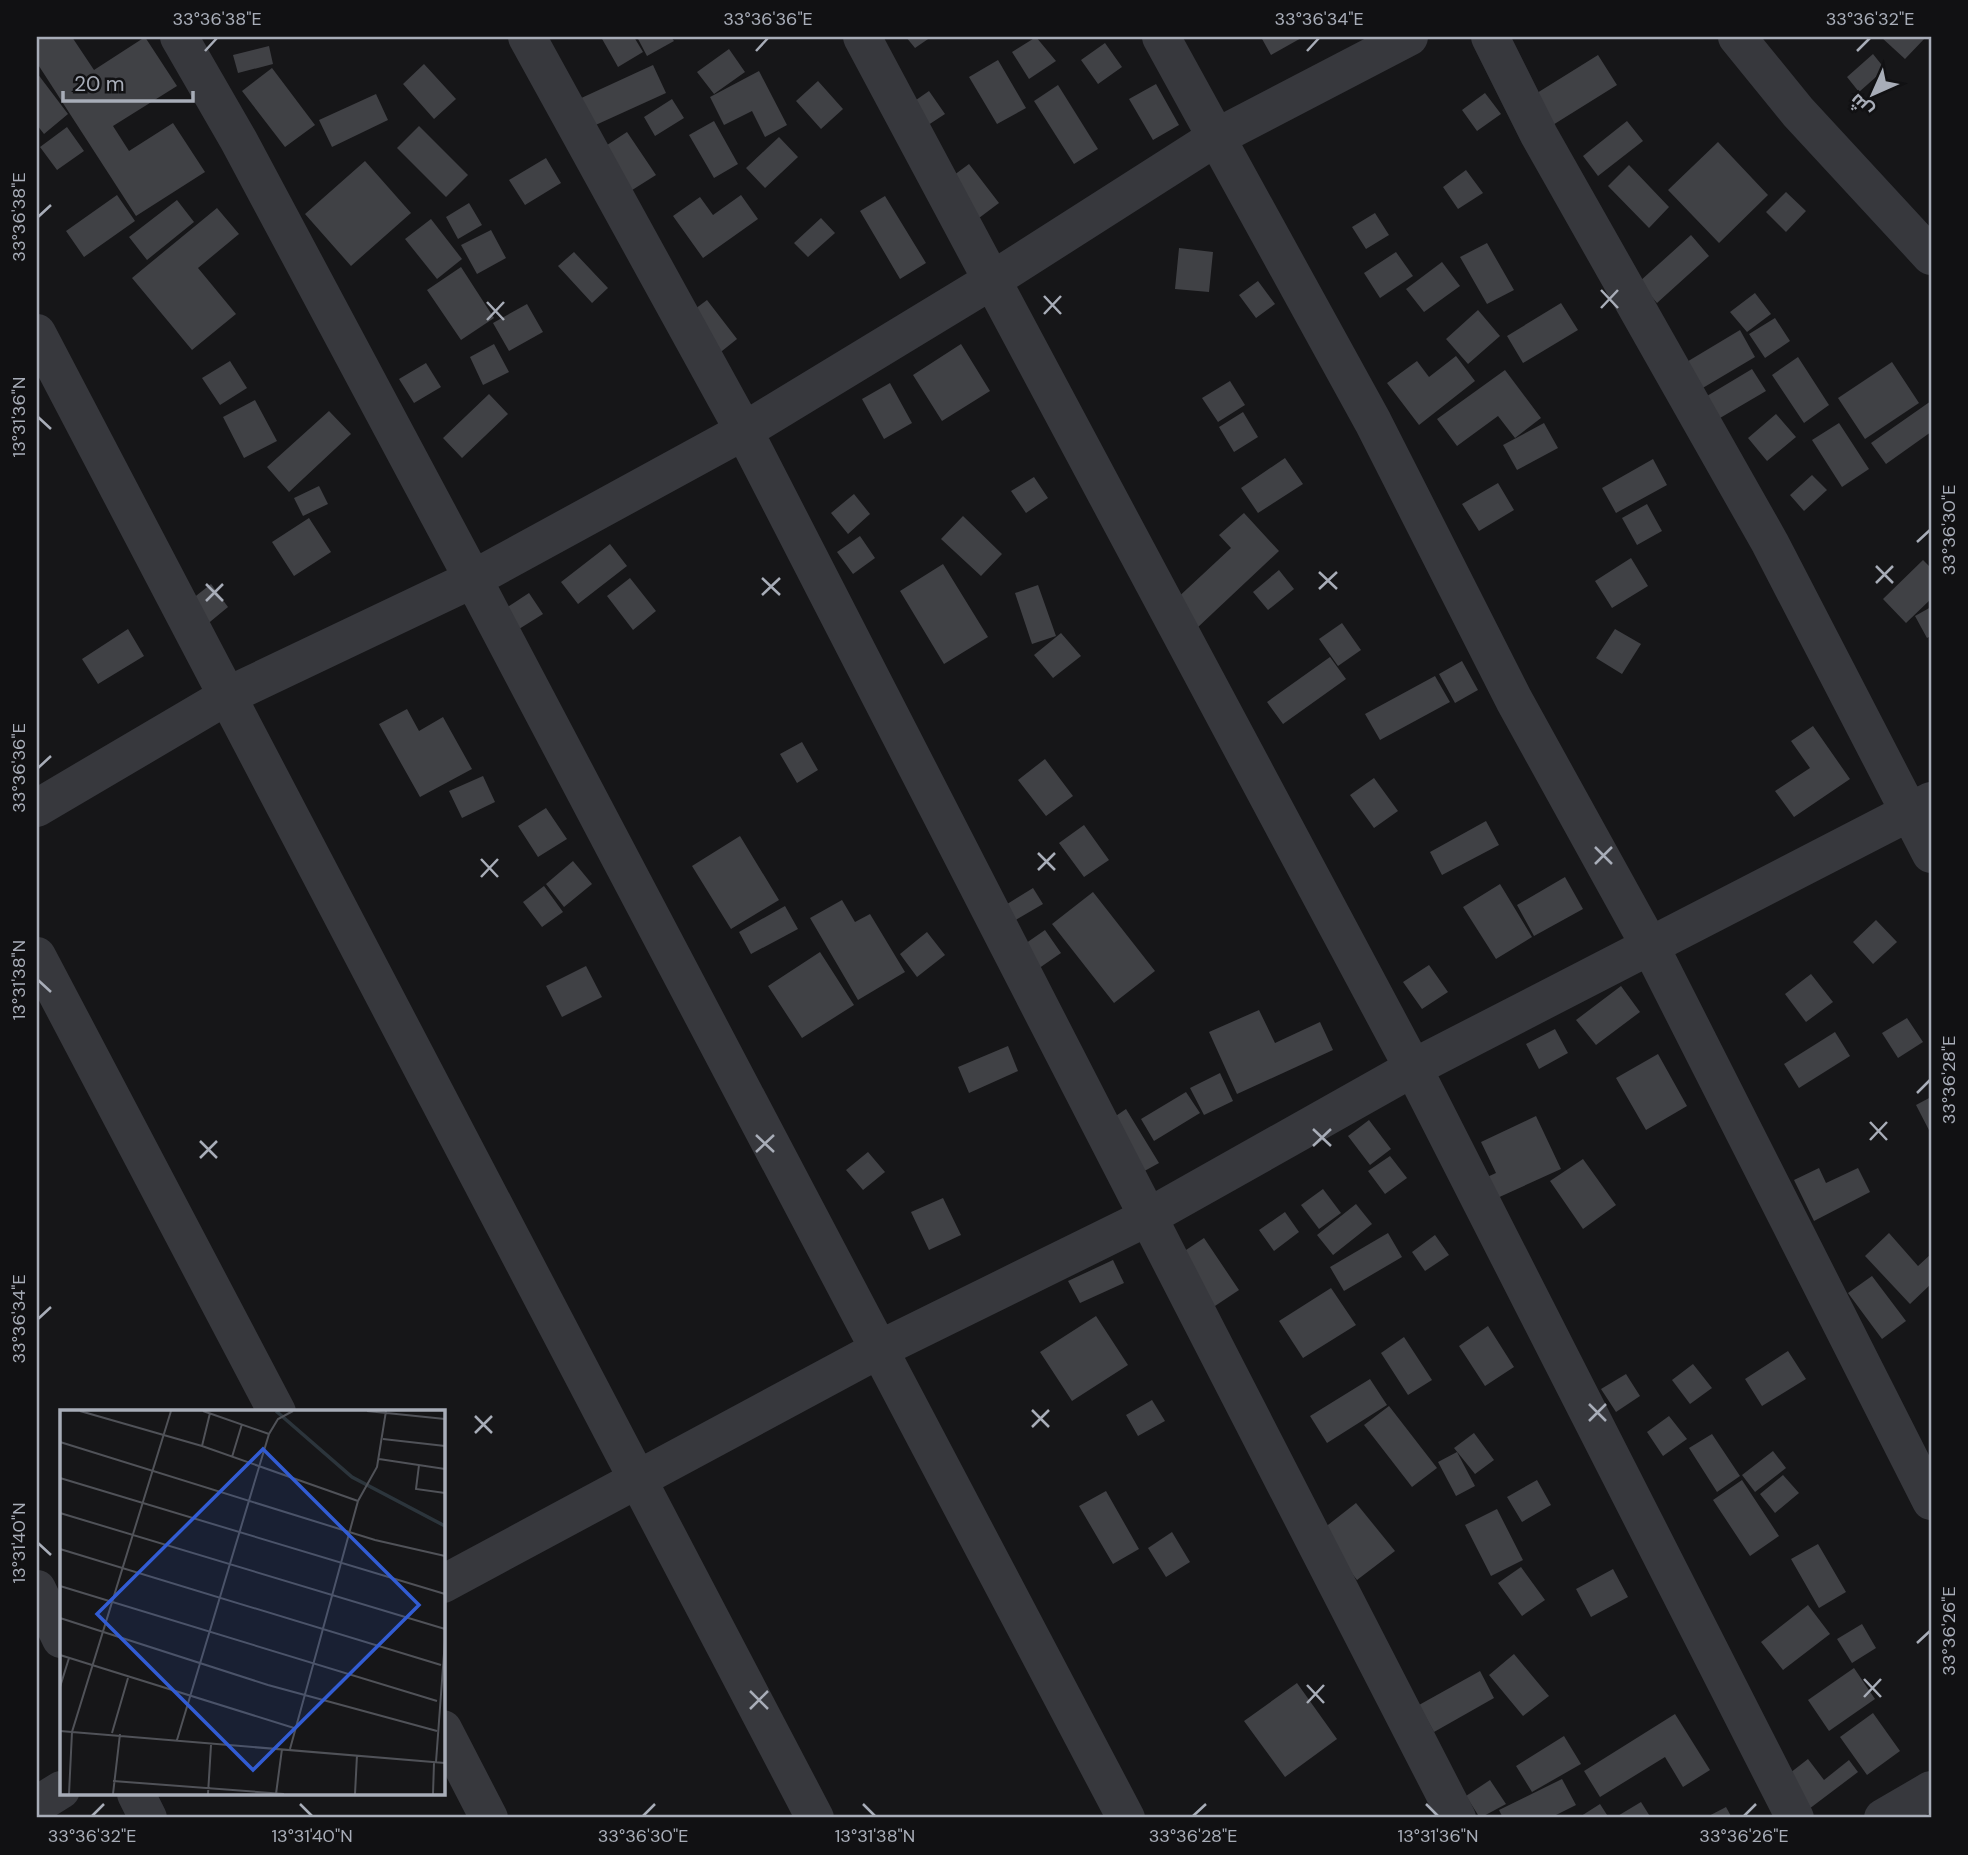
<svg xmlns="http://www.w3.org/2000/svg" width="1968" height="1855" viewBox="0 0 1968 1855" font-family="'DM Sans',Cairo,sans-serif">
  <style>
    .building { fill: #404145 }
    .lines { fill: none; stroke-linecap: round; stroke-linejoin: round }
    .minor { stroke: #37383d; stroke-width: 38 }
    .ticks { fill: none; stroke: #a8adb8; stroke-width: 2.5 }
    .inset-river { fill: none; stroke: #2c353c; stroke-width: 3.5 }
    .inset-road { fill: none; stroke: #505258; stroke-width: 2 }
    .view { fill: #325cd3; fill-opacity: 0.15; stroke: #325cd3; stroke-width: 3.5 }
    .inset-edge { fill: none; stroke: #a8adb8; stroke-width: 3.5 }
    .neatline { fill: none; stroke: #a8adb8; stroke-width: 2.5 }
    .ticks-label { font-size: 18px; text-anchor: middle; fill: #a8adb8 }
  </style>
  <rect width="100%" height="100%" fill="#161618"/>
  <path class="building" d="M37,37h35l22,33 51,-33 32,49 -64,40 16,25 44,-28 32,49 -69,44 -99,-153z
    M601,37h33l9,15 -25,15z
    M637,37h34l3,4 -27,15z
    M906,37h25l-16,11z
    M1036,37l20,24 -27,18 -17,-27z
    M1261,37h42l-32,18z
    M1881,37h45l-21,22z
    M1105,43l17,24 -24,17 -17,-24z
    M269,46l4,18 -35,9 -5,-18z
    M729,49l16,23 -31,22 -17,-22z
    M1873,54l12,15 -26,23 -12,-15z
    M1598,55l19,30 -69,43 -19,-30z
    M998,60l28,48 -29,16 -28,-47z
    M424,64l32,35 -22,20 -31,-35z
    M653,65l13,28 -77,35 -12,-28z
    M272,68l43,57 -30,22 -43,-56z
    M759,71l28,54 -22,12 -13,-26 -28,14 -14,-28z
    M37,73l31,41 -24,20 -7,-9z
    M818,81l25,28 -22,20 -25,-28z
    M1156,84l23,41 -26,15 -24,-41z
    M1058,85l40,64 -24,15 -40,-63z
    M929,91l16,23 -26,17 -16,-22z
    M1485,93l16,21 -24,17 -15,-21z
    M376,94l12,26 -56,27 -13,-27z
    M672,99l12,19 -29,18 -11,-19z
    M714,121l24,43 -24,14 -25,-43z
    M1627,121l16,20 -45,35 -15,-20z
    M419,126l49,49 -22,22 -49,-49z
    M67,127l17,24 -27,19 -17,-23z
    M627,132l29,43 -27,17 -28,-43z
    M779,137l19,20 -33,31 -19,-20z
    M1718,142l50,53 -49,48 -51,-53z
    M546,158l15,25 -36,22 -16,-25z
    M365,161l46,52 -60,53 -46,-52z
    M969,164l30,39 -24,18 -29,-40z
    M1629,165l40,42 -20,21 -41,-42z
    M1466,170l17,23 -25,16 -15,-22z
    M1786,192l20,19 -20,21 -20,-20z
    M117,195l18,26 -51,36 -18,-26z
    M741,195l17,24 -55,39 -30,-42 27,-19 13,18z
    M885,196l41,67 -26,16 -40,-68z
    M177,200l17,22 -47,38 -18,-23z
    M469,203l13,22 -24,14 -12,-22z
    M217,208l22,26 -41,34 38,46 -44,36 -60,-72z
    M1375,213l14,22 -23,14 -14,-22z
    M821,218l14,15 -27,24 -14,-14z
    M431,219l31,40 -25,20 -32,-40z
    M491,230l15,28 -29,16 -16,-29z
    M1691,235l18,21 -52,47 -18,-21z
    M1487,243l27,47 -27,14 -27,-47z
    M1179,248l34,4 -4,40 -34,-3z
    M574,252l34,36 -16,15 -34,-37z
    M1396,252l17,24 -33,22 -16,-25z
    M1442,262l18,24 -36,26 -18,-23z
    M461,267l33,51 -33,22 -34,-50z
    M1258,281l17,23 -19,14 -17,-23z
    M1755,293l16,21 -24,18 -17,-20z
    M707,300l30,39 -20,16 -30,-40z
    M1561,303l17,27 -55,33 -16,-27z
    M527,304l16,28 -34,19 -16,-28z
    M1478,310l22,26 -32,28 -22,-25z
    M1775,318l15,23 -25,17 -16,-24z
    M1740,330l15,27 -54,32 -16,-26z
    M494,344l15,28 -26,13 -13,-28z
    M961,344l29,47 -48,30 -29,-46z
    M1456,356l19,25 -56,44 -32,-42 30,-22 12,16z
    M1798,357l31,48 -25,18 -32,-48z
    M230,361l17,27 -27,17 -18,-27z
    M1892,362l27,41 -54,36 -27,-41z
    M426,363l15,24 -27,16 -15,-24z
    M1752,369l14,22 -46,27 -13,-22z
    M1505,370l36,48 -26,20 -17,-22 -41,30 -20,-27z
    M1230,381l15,24 -27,17 -16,-24z
    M890,383l22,40 -28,16 -22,-40z
    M489,394l19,20 -46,44 -19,-20z
    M255,400l22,41 -33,17 -21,-41z
    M1931,401v31l-45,32 -15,-21z
    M329,411l22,23 -62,58 -22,-25z
    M1243,412l15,25 -24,15 -15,-25z
    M1776,414l20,23 -29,24 -19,-23z
    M1544,423l14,25 -41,22 -14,-25z
    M1839,423l30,46 -27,18 -30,-47z
    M1285,458l18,26 -45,29 -17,-25z
    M1653,459l14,26 -51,28 -14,-25z
    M1812,475l15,15 -23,21 -14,-16z
    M1034,477l14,21 -22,15 -15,-22z
    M1498,483l16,27 -35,21 -17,-27z
    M319,486l9,18 -25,12 -9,-18z
    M854,494l16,20 -22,20 -17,-21z
    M1647,504l15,27 -25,14 -15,-27z
    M1244,513l35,38 -82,77 -24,-26 58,-54 -12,-13z
    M963,516l39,38 -21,22 -40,-37z
    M309,518l22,34 -37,24 -22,-34z
    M860,536l15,22 -22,16 -16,-22z
    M610,544l17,22 -49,38 -17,-22z
    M1631,558l17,28 -36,22 -17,-27z
    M1923,560l8,8v31l-25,24 -23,-24z
    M943,564l45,73 -44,27 -44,-73z
    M1279,570l15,19 -26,21 -15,-18z
    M630,578l26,33 -23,19 -26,-34z
    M211,584l17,23 -23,19 -18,-23z
    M1038,585l18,51 -24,8 -17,-51z
    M529,593l14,21 -24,15 -13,-21z
    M1931,607v29l-4,2 -12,-22z
    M1342,623l19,27 -23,16 -19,-27z
    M128,629l16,27 -46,28 -16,-25z
    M1615,629l26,15 -19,30 -26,-16z
    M1061,633l20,23 -28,22 -19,-23z
    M1330,657l16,22 -63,45 -16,-22z
    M1462,661l16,29 -23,13 -16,-29z
    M1435,676l15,26 -70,38 -15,-26z
    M407,709l12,22 24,-14 29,52 -52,28 -41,-73z
    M1813,726l37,53 -56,38 -19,-26 35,-23 -19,-27z
    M802,742l16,28 -21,13 -17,-29z
    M1045,759l28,37 -27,20 -28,-36z
    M483,776l12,26 -33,16 -13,-27z
    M1374,778l24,33 -24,17 -24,-33z
    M546,808l21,31 -29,18 -20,-31z
    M1486,821l13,24 -57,30 -12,-23z
    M1084,825l25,35 -25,17 -25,-34z
    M740,836l39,64 -48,29 -39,-63z
    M573,861l19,23 -28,23 -18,-23z
    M1565,877l18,32 -49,27 -17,-31z
    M1500,884l32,53 -36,22 -33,-52z
    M544,886l19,26 -21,15 -19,-25z
    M1033,888l10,16 -29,17 -10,-15z
    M1093,892l62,79 -41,32 -62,-79z
    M842,900l13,22 15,-8 35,58 -47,28 -48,-82z
    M785,906l13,23 -47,25 -12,-22z
    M1876,920l21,22 -24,22 -20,-22z
    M1045,930l16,23 -26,18 -16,-23z
    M927,932l18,23 -28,22 -17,-23z
    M820,952l34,53 -52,33 -34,-52z
    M1429,965l19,27 -26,17 -19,-27z
    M586,966l16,31 -40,20 -16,-31z
    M1811,974l22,28 -27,20 -21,-28z
    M1621,986l19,26 -44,33 -20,-25z
    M1259,1010l16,33 45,-21 13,28 -96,44 -28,-62z
    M1907,1018l16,24 -25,16 -16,-25z
    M1555,1029l13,24 -29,16 -13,-25z
    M1835,1032l15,24 -51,32 -15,-24z
    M1008,1046l10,25 -49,22 -11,-26z
    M1658,1054l29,52 -41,24 -30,-52z
    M1220,1073l13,28 -29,14 -14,-27z
    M1186,1092l14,21 -46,28 -13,-22z
    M1931,1097v37l-15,-29z
    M1126,1109l33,54 -20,11 -32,-52z
    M1536,1116l25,53 -77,35 -10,-21 22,-10 -15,-31z
    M1369,1120l22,29 -21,16 -22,-29z
    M868,1152l17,20 -22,18 -17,-20z
    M1390,1156l17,22 -22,16 -17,-23z
    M1583,1159l33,46 -33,24 -33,-48z
    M1819,1168l7,15 32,-15 12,24 -56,29 -20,-41z
    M1323,1189l18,24 -22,16 -18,-24z
    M943,1198l18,37 -32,15 -18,-38z
    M1356,1204l16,20 -39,31 -16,-20z
    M1285,1212l14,20 -25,19 -15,-21z
    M1388,1233l14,24 -58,34 -14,-24z
    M1889,1233l29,33 13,-12v30l-21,20 -45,-48z
    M1435,1235l14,20 -24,16 -13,-19z
    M1204,1238l35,52 -27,18 -35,-52z
    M1113,1260l11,23 -44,20 -12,-22z
    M1872,1276l34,45 -24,18 -34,-46z
    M1331,1288l25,37 -53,33 -24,-37z
    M1096,1316l32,49 -56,36 -32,-49z
    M1488,1326l26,41 -29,19 -26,-40z
    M1404,1337l28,43 -24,15 -27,-42z
    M1788,1351l18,28 -44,27 -17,-27z
    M1693,1364l19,24 -22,16 -18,-24z
    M1626,1374l14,22 -24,16 -15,-23z
    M1370,1379l17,26 -60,38 -17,-27z
    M1152,1400l13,21 -27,15 -12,-21z
    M1389,1406l48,62 -25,19 -48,-62z
    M1669,1416l18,23 -24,17 -16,-24z
    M1474,1433l20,27 -19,14 -21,-26z
    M1712,1434l28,42 -23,16 -28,-44z
    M1773,1451l13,17 -31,24 -13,-17z
    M1457,1452l18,34 -19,10 -18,-34z
    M1783,1475l16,18 -24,20 -15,-19z
    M1537,1480l14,25 -29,17 -15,-25z
    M1742,1480l37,56 -29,20 -37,-56z
    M1106,1491l33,58 -26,15 -34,-58z
    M1356,1503l39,48 -38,29 -38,-48z
    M1497,1509l26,51 -32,16 -26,-51z
    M1172,1532l18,30 -24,15 -18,-29z
    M1818,1544l28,48 -27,16 -28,-49z
    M1521,1567l24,33 -23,16 -24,-33z
    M1613,1569l15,28 -37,20 -15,-28z
    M1808,1605l22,29 -47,36 -22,-28z
    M1862,1624l14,24 -24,15 -15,-24z
    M1514,1654l35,42 -26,20 -34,-41z
    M1854,1668l21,31 -46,32 -21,-31z
    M1480,1671l14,27 -60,34 -15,-27z
    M1297,1683l40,56 -52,38 -41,-56z
    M1873,1713l27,38 -33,24 -27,-38z
    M1675,1714l35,56 -27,17 -18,-30 -65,40 -16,-26z
    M1564,1736l17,28 -49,28 -16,-26z
    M1808,1759l16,21 25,-20 9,12 -53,40 -24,-32z
    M1562,1779l14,26 -26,13h-47l-4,-8z
    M1490,1780l16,24 -26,14 -14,-22z
    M1641,1802l10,16h-34l-1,-1z
    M1600,1804l9,14h-31z
    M1726,1807l6,11h-27z"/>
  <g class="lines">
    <path class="minor" d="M179,37l60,104 234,438 653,1239
      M527,37l217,394 713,1387
      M862,37l551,1031 382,750
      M1161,37l212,385 141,278 137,248 280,553
      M1490,37l49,98 231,408 161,311
      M1737,37l61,75 133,144
      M37,333l778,1485
      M37,808l190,-112 246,-117 271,-148 250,-152 221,-141 194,-101
      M37,956l240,456
      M443,1584l435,-234 272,-134 263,-148 518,-267
      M37,1589l24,50
      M443,1729l46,89
      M136,1794l12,24
      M37,1805l24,-15
      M1883,1818l48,-28"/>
  </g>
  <path class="ticks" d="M205,51l12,-13M756,51l12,-13M1307,51l12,-13M1857,51l13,-13M38,217l13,-12M1601,290l17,18M1044,296l17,18M487,302l17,18M1601,308l17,-18M1044,314l17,-18M487,320l17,-18M38,417l13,12M1917,542l13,-12M1876,566l17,17M1319,572l18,17M762,578l18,17M1876,583l17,-17M206,584l17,17M1319,589l18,-17M762,595l18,-17M206,601l17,-17M38,768l13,-12M1595,847l17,17M1038,853l17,17M481,859l17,18M1595,864l17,-17M1038,870l17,-17M481,877l17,-18M38,980l13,12M1917,1093l13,-13M1870,1122l17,18M1313,1129l18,17M756,1135l18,17M1870,1140l17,-18M200,1141l17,17M1313,1146l18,-17M756,1152l18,-17M200,1158l17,-17M38,1319l13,-12M1589,1404l17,17M1032,1410l17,17M475,1416l17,17M1589,1421l17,-17M1032,1427l17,-17M475,1433l17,-17M38,1543l13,12M1917,1643l13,-12M1864,1679l17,18M1307,1685l17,18M750,1691l18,18M1864,1697l17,-18M1307,1703l17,-18M750,1709l18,-18M300,1804l12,12M863,1804l12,12M1426,1804l12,12M92,1816l12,-12M643,1816l12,-12M1193,1816l13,-12M1744,1816l12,-12"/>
  <g transform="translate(60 1410)">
    <rect width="385" height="385" fill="#161618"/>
    <path class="inset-river" d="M216,1l76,66 93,49"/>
    <path class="inset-road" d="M20,1l122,35 156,55M143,1l66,23M307,1l78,8M323,29l62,7M0,32l315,98 70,16M142,36l8,-33M172,47l10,-33M319,49l66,10M359,55l-3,24 29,4M0,68l385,116M0,103l385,116M0,139l381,116M0,176l377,115M0,208l208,67 169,46M0,245l234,73M0,277l9,-29M0,321l385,32M52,323l16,-55M117,330l92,-306 9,-15 15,-8M230,339l68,-248 19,-34 9,-56M376,352l9,-122M53,371l171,13M9,384l3,-62 99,-321M53,384l7,-60M148,384l3,-49M216,384l6,-45M295,384l2,-39M373,384l1,-31"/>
    <path class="view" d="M203,39l156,156 -166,165 -156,-156z"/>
    <rect width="385" height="385" class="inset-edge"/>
  </g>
  <rect width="1968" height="1855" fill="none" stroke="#111113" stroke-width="77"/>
  <g transform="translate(1873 94) rotate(225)" stroke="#111113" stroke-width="5" paint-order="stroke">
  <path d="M0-5L12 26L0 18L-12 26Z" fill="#a8adb8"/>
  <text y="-10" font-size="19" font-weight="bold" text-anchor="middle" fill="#a8adb8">ش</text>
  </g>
  <path d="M63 91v10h130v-10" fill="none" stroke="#a8adb8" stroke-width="3.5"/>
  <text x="74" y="91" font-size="21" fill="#a8adb8" stroke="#111113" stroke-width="5" paint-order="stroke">20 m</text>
  <rect x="38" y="38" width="1892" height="1778" class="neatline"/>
  <g class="ticks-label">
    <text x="217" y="25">33°36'38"E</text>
    <text x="768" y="25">33°36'36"E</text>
    <text x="1319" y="25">33°36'34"E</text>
    <text x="1870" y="25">33°36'32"E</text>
    <text transform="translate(19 217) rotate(-90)" y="6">33°36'38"E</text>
    <text transform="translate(19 417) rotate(-90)" y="6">13°31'36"N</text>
    <text transform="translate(1949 530) rotate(-90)" y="6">33°36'30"E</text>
    <text transform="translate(19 768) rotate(-90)" y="6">33°36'36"E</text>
    <text transform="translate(19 980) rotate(-90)" y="6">13°31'38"N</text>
    <text transform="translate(1949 1080) rotate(-90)" y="6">33°36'28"E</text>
    <text transform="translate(19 1319) rotate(-90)" y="6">33°36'34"E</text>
    <text transform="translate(19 1543) rotate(-90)" y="6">13°31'40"N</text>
    <text transform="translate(1949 1631) rotate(-90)" y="6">33°36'26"E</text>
    <text x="92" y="1842">33°36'32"E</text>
    <text x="312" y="1842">13°31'40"N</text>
    <text x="643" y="1842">33°36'30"E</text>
    <text x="875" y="1842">13°31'38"N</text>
    <text x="1193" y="1842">33°36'28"E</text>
    <text x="1438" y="1842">13°31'36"N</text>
    <text x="1744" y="1842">33°36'26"E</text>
  </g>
</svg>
